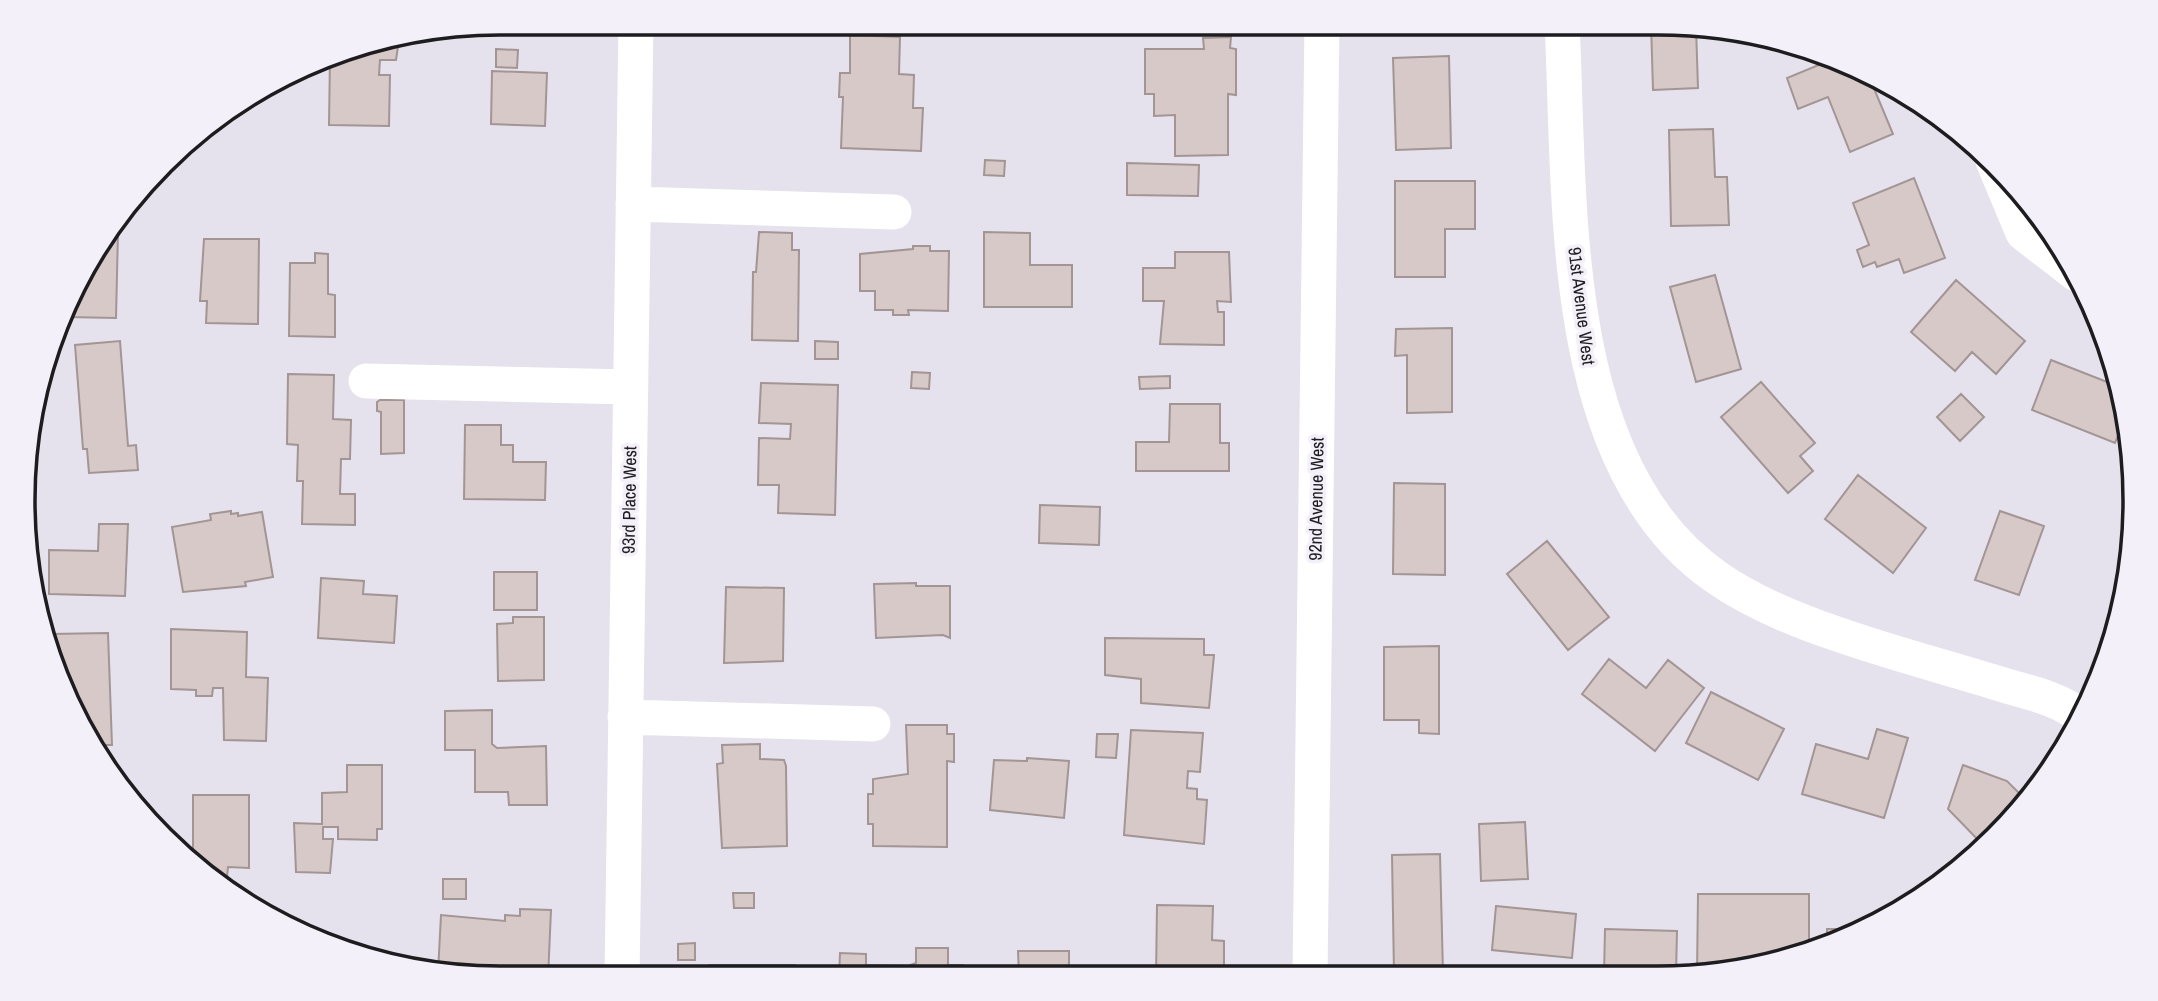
<svg xmlns="http://www.w3.org/2000/svg" width="2158" height="1001" viewBox="0 0 2158 1001" font-family="'Archivo Narrow',sans-serif">
  <style>
    .building { fill: #d6c9c8; stroke: #a29594; stroke-width: 2 }
    .lines { fill: none; stroke-linecap: round; stroke-linejoin: round }
    .minor { stroke: #fff; stroke-width: 35 }
    .labels { text-anchor: middle; dominant-baseline: central; stroke-width: 7; stroke-linejoin: round; paint-order: stroke }
    .street-label { font-size: 18px; fill: #1d1c1f; stroke: #f4f0fa }
    .rim { fill: none; stroke: #1d1c1f; stroke-width: 3.5 }
  </style>
  <rect width="100%" height="100%" fill="#e6e2ed"/>
  <path class="building" d="M1651,23l45,4 2,61 -45,2z
    M850,35l50,2 -1,37 15,1 -1,33h10l-2,43 -80,-3 2,-51h-4l1,-24h10z
    M1231,37l-1,11 6,1v46l-8,-1v61l-53,1v-41l-21,1v-22h-9v-45h59l-1,-11z
    M399,40l-3,20h-16l-1,15h11l-1,51 -60,-1 1,-69 17,-8z
    M496,49l22,1 -1,18 -21,-1z
    M1822,54l46,20 25,60 -43,18 -22,-55 -30,12 -11,-31 39,-16z
    M1449,56l2,92 -55,2 -3,-92z
    M492,71l55,2 -2,53 -54,-2z
    M1713,129l2,48h12l2,48 -58,1 -2,-96z
    M985,160l20,1 -1,15 -20,-1z
    M1127,163l72,2 -1,31 -71,-1z
    M1914,178l31,80 -41,15 -5,-14 -22,8 -2,-5 -12,5 -6,-17 12,-5 -16,-42z
    M1395,181h80v48h-30v48h-50z
    M111,232h7l-2,86 -50,-1 21,-55z
    M759,232l33,1v17h7l-1,91 -46,-1 1,-68h3z
    M984,232l46,1v32h42v42h-88z
    M204,239h55l-1,85 -52,-1 1,-22h-7z
    M913,246h17v5h19l-1,60 -40,-1 1,5h-16v-5h-18v-19h-15v-37l53,-5z
    M1175,252h54l2,50 -14,-1 1,11h6v33l-64,-1 4,-43h-21v-33h32z
    M315,253l13,1v40l7,1v42l-46,-1 1,-73h25z
    M1715,275l26,94 -45,13 -26,-95z
    M1956,280l69,61 -29,33 -24,-22 -17,19 -44,-39z
    M1452,328v84l-45,1v-58l-12,1 1,-27z
    M120,341l8,105 8,-1 2,25 -49,3 -2,-24h-4l-8,-104z
    M815,341l23,1v17h-23z
    M2051,360l69,27 7,27 -12,29 -83,-33z
    M912,372l18,1 -1,16 -18,-1z
    M288,374l46,1 -1,44 18,1 -1,39h-9l-1,35h15v31l-53,-1 1,-43h-6l1,-36 -11,-1z
    M1170,376v12l-30,1 -1,-12z
    M1761,382l54,61 -15,13 13,15 -25,22 -67,-76z
    M761,383l77,2 -3,130 -57,-2 1,-28h-21l1,-47 31,1 1,-15 -32,-1z
    M1961,394l23,23 -24,24 -23,-24z
    M380,400h24v53l-23,1v-42l-4,-1v-9z
    M1170,404h50v39h9v28h-93v-29h33z
    M465,425h36v20h12v17h33l-1,38 -81,-1z
    M1858,475l68,53 -33,45 -68,-54z
    M1394,483l51,1v91l-52,-1z
    M1040,505l60,2 -1,38 -60,-2z
    M231,511v3l7,-1v3l24,-4 11,65 -28,5 1,4 -63,6 -11,-65 39,-7 -1,-6z
    M2000,511l44,15 -25,69 -44,-15z
    M99,524h29l-3,72 -76,-2v-44l49,1z
    M1547,541l62,76 -41,33 -61,-76z
    M494,572h43v38h-43z
    M321,578l43,3 -1,13 34,2 -3,47 -76,-5z
    M916,583v3h34v52l-7,-3 -67,3 -2,-54z
    M726,587l58,1 -1,73 -59,2z
    M513,617h31v63l-46,1 -1,-57 16,-1z
    M171,629l76,3 -1,45 22,1 -2,63 -42,-1 -1,-52h-10l-1,8h-16v-6l-25,-1z
    M108,633l4,112h-21l-41,-88v-23z
    M1105,638l99,1v16h10l-5,53 -68,-5v-24l-36,-4z
    M1439,646v88l-20,-1v-13h-35v-73z
    M1609,659l37,29 22,-28 36,28 -49,63 -73,-57z
    M1711,692l73,37 -26,51 -72,-37z
    M492,710v34l5,4 49,-2 1,59h-38l-1,-13h-33v-42h-30v-39z
    M906,725h41v9h7v28l-7,-1v86l-74,-1v-22h-5v-30h5v-15l35,-5z
    M1877,729l31,9 -24,80 -82,-24 14,-50 52,15z
    M1131,730l72,3 -3,39 -12,-1 -1,17 10,1v10l10,1 -3,44 -80,-9z
    M1097,734h21l-2,24 -20,-1z
    M760,744v15l24,1 2,6 1,80 -65,2 -5,-84 6,-1 -1,-18z
    M1027,758l42,3 -5,57 -74,-8 4,-50 33,1z
    M347,765h35v64h-5v11l-39,-1v-12h-15v12h10l-3,34 -34,-1 -2,-49 28,1v-31l25,-1z
    M1963,765l44,16 20,20 -44,44 -35,-36z
    M193,795h56v73l-21,-1 -1,10h-13l-21,-13z
    M1525,822l3,57 -47,2 -2,-57z
    M1440,854l3,119 -49,1 -2,-119z
    M443,879h23v20h-23z
    M733,893h21v15h-20z
    M1698,894h111v56l-89,24h-23z
    M1157,905l56,1 -1,34 12,1v25l-8,1 -1,9h-59z
    M1496,906l80,8 -4,44 -80,-8z
    M520,909l31,1 -3,68 -58,-1v-4l16,1v-3l-19,-1v7l-49,-5 3,-57 64,6v-6l15,1z
    M1605,929l72,2 -1,43h-72z
    M1827,929h35l-35,16z
    M695,943v17h-17v-16z
    M916,948h32v17h15v12h-124l1,-24 26,1v11l42,1 8,-3z
    M349,951l34,3 -1,7z
    M1018,951h51v21l25,1v3h-75z
    M709,965h86v12l-86,1z"/>
  <g class="lines">
    <path class="minor" d="M1562,23c9,174 -7,442 154,554 37,26 82,44 124,58 52,18 105,32 157,48 26,8 62,15 83,33
      M1993,161l30,72 53,41
      M633,204l261,8
      M366,381l264,6
      M625,717l248,7
      M1310,975l12,-952
      M622,978l14,-955"/>
  </g>
  <g class="labels">
    <g class="street-label">
      <text transform="translate(1582 306) rotate(83)">91st Avenue West</text>
      <text transform="translate(1316 499) rotate(-89)">92nd Avenue West</text>
      <text transform="translate(629 500) rotate(-89)">93rd Place West</text>
    </g>
  </g>
  <path d="M0 0H2158V1001H0ZM500 35H1658A465 465 0 0 1 2123 500V501A465 465 0 0 1 1658 966H500A465 465 0 0 1 35 501V500A465 465 0 0 1 500 35Z" fill="#f4f0fa" fill-rule="evenodd"/>
  <path class="rim" d="M500 35H1658A465 465 0 0 1 2123 500V501A465 465 0 0 1 1658 966H500A465 465 0 0 1 35 501V500A465 465 0 0 1 500 35Z"/>
</svg>
